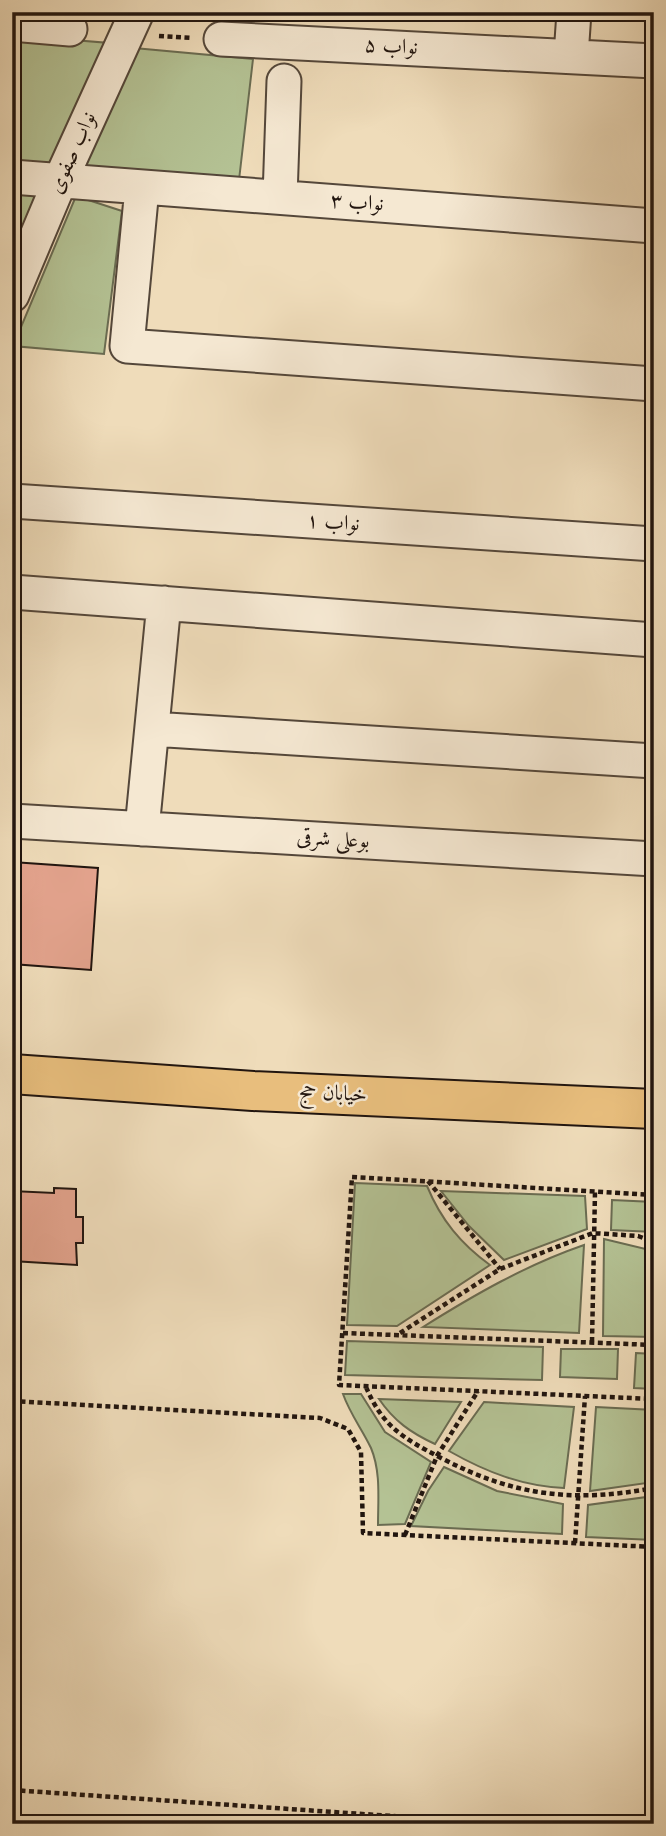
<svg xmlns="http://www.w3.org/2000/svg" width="666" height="1836" viewBox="0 0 666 1836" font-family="'Old Standard TT',Amiri,serif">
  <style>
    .green { fill: #b4c294; stroke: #6a6c52; stroke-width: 2 }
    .building { fill: #e3a38d; stroke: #21150f; stroke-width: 2 }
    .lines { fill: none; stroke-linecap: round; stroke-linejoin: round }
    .minor-casing { stroke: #54473a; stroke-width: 37 }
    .major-casing { stroke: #21150f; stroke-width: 42 }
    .path { stroke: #21150f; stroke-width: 4.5; stroke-dasharray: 5 3.5; stroke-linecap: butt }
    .minor { stroke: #f5e8d2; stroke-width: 33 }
    .major { stroke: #e8be7d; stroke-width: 38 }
    .labels { text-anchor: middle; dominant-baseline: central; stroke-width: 5; stroke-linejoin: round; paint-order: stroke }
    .street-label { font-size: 21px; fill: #21150f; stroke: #f5e8d2 }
  </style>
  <rect width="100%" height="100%" fill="#efdcba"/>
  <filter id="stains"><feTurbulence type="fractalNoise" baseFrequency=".00286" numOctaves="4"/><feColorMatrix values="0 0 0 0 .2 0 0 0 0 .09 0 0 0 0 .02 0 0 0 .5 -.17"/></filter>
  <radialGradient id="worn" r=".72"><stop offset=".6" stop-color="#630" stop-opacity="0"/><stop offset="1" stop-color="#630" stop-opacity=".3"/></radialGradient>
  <path class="green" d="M12,35l97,8 -58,123 -39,-2z
    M134,48l119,11 -14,121 -162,-9z
    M12,188l29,2 -29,59z
    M76,196l46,15 -18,143 -91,-8z
    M355,1183l72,3c14,34 34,58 63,79l-93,61 -50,-1z
    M441,1191l144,5 2,33 -83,31 -35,-34z
    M612,1200l42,2v30l-43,-2z
    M604,1239l50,12v86l-51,-1z
    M584,1245l-5,88 -156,-6c51,-32 103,-62 161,-82z
    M347,1341l196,6 -1,33 -197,-5z
    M561,1349h57l-1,30 -57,-2z
    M636,1353l18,1v35l-20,-1z
    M343,1394h18l24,38 46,30 -26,62 -27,1c0,-26 3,-53 -7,-77 -9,-19 -21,-34 -28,-54z
    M379,1399l82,3 -26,42c-24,-11 -41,-23 -56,-45z
    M484,1402l90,5 -10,81c-42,-2 -78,-16 -115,-37z
    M596,1407l58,3v72l-64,9z
    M444,1467l53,24 66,13 -1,30 -151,-8 17,-35z
    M654,1496v44l-68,-3 2,-32z"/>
  <path class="building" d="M12,862l86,6 -7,102 -79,-6z
    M54,1188l22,1v28h7v26h-7l1,22 -65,-4v-70l42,2z"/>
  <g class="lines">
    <g class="minor-casing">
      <path id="minor" d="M12,24l58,5
        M221,39l433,22
        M571,56l3,-44
        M12,177l642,49
        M142,188l-15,158 527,38
        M280,197l4,-116
        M12,295l48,-114 77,-169
        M12,501l642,43
        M12,592l642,48
        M152,729l502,32
        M12,821l642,38
        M142,829l22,-226"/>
    </g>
    <g class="major-casing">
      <path id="major" d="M12,1074l241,17 401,18"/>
    </g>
    <path class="path" d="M159,36l33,2
      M428,1181l72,88
      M654,1195l-302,-18 -13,208 315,14
      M343,1333l311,12
      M400,1333l100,-64 93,-36 45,3 16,6
      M592,1342l3,-150
      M366,1387c17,40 37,51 75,71 73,38 132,45 213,30
      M12,1401l308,17 28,11 13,23 2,81 291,14
      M405,1535l32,-79 41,-65
      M575,1543l10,-147
      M12,1790l497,34"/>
    <use href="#minor" class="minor"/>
    <use href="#major" class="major"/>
  </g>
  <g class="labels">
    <g class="street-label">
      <text transform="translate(391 47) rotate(3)">نواب ۵</text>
      <text transform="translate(73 153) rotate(-66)">نواب صفوی</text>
      <text transform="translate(357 203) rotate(4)">نواب ۳</text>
      <text transform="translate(333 523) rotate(4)">نواب ۱</text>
      <text transform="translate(333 840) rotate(3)">بوعلی شرقی</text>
      <text transform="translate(333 1094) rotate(3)">خیابان حج</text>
    </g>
  </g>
  <rect width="666" height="1836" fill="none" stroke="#efdcba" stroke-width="42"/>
  <rect x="14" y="14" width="638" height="1808" fill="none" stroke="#21150f" stroke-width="3.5"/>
  <rect x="21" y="21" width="624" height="1794" fill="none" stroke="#21150f" stroke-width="2"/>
  <rect width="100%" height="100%" filter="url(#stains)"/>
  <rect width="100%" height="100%" fill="url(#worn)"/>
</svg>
